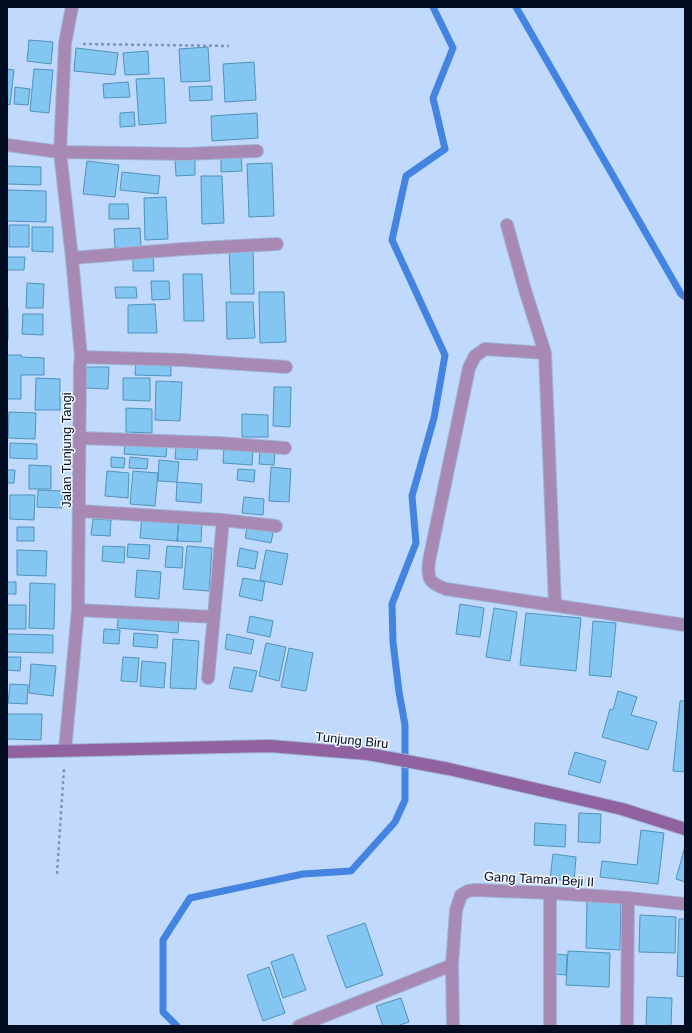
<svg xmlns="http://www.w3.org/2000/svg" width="692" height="1033" viewBox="0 0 692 1033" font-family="Helvetica,sans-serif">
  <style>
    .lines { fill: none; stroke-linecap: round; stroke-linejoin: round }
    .stream { stroke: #4284e0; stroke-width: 7 }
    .building { fill: #82c6f1; stroke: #4f93bb }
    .street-casing { stroke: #9fb4d5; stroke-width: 14 }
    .secondary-casing { stroke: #9fb4d5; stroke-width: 14 }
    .path { stroke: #8195b3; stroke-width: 2.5; stroke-dasharray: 3 3; stroke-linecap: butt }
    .street { stroke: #a889b3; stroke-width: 12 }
    .secondary { stroke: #9062a0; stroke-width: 12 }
    .labels { text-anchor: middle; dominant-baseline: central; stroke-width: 3; stroke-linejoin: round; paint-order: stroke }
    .street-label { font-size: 13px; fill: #020d21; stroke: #f4f8fe }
  </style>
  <rect width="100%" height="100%" fill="#c1d9fc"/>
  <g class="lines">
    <path class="stream" d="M516,7l165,287 4,3
      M177,1026l-14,-14v-72l27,-42 113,-24 48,-3 44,-49 10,-22v-75l-6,-33 -6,-50 -1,-38 24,-61 -4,-47 22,-78 11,-63 -53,-115 14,-64 39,-27 -12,-51 20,-50 -20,-41"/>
  </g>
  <path class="building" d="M29,40l24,2 -2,22 -24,-3z
    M208,47l2,34 -29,1 -2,-33z
    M76,48l42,5 -3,22 -41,-4z
    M148,51l1,23 -24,1 -2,-22z
    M254,62l2,38 -31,2 -2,-38z
    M7,69l7,1 -4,35 -3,-1z
    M34,69l19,1 -4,43 -19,-2z
    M164,78l2,45 -27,2 -3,-46z
    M128,82l2,15 -26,1 -1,-14z
    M212,86v14l-22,1 -1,-14z
    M15,87l15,2 -2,16 -14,-1z
    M134,112l1,14 -15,1v-14z
    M257,113l1,25 -46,3 -1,-25z
    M241,153l1,18 -21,1v-18z
    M175,158h20v17l-19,1z
    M87,161l32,4 -4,32 -32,-3z
    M272,163l2,53 -25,1 -2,-53z
    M7,166l34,1v18l-34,-1z
    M122,172l38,4 -2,18 -38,-4z
    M201,176h21l2,47 -22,1z
    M7,190l39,1v31l-39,-1z
    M166,197l2,42 -23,1 -1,-42z
    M109,204h19l1,15h-20z
    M9,225h20v22h-20z
    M32,227h21v25l-21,-1z
    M140,228l1,19 -26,1 -1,-19z
    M253,248l1,46h-23l-2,-45z
    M7,257h18l-1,13h-17z
    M153,257l1,14h-21v-13z
    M183,274h19l2,47h-20z
    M151,281h18l1,18 -18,1z
    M27,283l17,1 -1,24h-17z
    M115,287h21l1,11h-21z
    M259,292h25l2,50 -26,1z
    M226,302h27l2,36 -28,1z
    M155,304l2,29h-29v-28z
    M7,308h1v32h-1z
    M23,314h20v21l-21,-1z
    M7,355h14v2l23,1v17h-23v24h-14z
    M136,359l35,2v15l-36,-1z
    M86,367h23l-1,22 -22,-1z
    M36,378l24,1v31h-25z
    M123,378h27v23l-27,-1z
    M156,381l26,1 -2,39 -25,-1z
    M274,387h17l-1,40 -17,-1z
    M126,408l26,1v24l-26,-1z
    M9,412l27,1 -1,26 -27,-1z
    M242,414l26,1v22h-26z
    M125,441l42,3 -1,13 -42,-3z
    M10,443l27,1v15l-27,-1z
    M176,446l22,2 -1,12 -22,-1z
    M224,447l29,2 -1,16 -29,-2z
    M260,447l15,1 -1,17 -15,-1z
    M111,457l14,1 -1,10 -13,-1z
    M130,457l18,2 -1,10 -18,-1z
    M159,460l20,2 -2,20 -19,-1z
    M29,465l22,1v23h-22z
    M271,467l20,2 -2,33 -20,-1z
    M238,469l17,1 -1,12 -17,-2z
    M7,470h8l-1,13h-7z
    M107,471l22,2 -1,25 -23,-2z
    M133,471l25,2 -3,33 -25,-2z
    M177,482l25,2 -1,19 -25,-2z
    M38,490l25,1 -1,17 -25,-1z
    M10,495h25l-1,25 -24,-1z
    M244,497l20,2 -1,16 -21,-2z
    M142,516l37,2 -2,23 -37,-3z
    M179,518l23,2 -1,22 -24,-1z
    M93,519l18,1 -1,16 -19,-1z
    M248,523l26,5 -3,15 -26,-5z
    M17,527h17v14h-17z
    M128,544l22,1 -1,14 -22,-2z
    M103,546l22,1 -1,16 -22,-2z
    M167,546l16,1 -1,21 -17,-1z
    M187,546l25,2 -3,43 -26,-2z
    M240,548l18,4 -3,17 -18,-3z
    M17,550l30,1 -1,25 -29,-1z
    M266,550l22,4 -6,31 -22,-5z
    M137,570l24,2 -2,27 -24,-2z
    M243,578l22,4 -3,19 -23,-5z
    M7,582h9v12h-9z
    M30,583l25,1 -1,45 -25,-1z
    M460,604l24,4 -4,29 -24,-3z
    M7,605h19v24h-19z
    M494,608l23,4 -7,49 -24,-4z
    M119,613l60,4 -1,16 -61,-5z
    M526,613l55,5 -5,53 -56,-6z
    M250,616l23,5 -3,16 -23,-5z
    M593,621l23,2 -5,54 -22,-2z
    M104,629l16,1 -1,14 -16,-1z
    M134,633l24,2 -1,13 -24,-2z
    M7,634l46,1v18l-46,-1z
    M227,634l27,6 -3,14 -26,-5z
    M173,639l26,2 -3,48 -26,-1z
    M266,643l20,4 -7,34 -20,-5z
    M289,648l24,5 -7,38 -25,-4z
    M7,657h14l-1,14 -13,-1z
    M123,657l16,1 -2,24 -16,-1z
    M142,661l24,2 -2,25 -24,-2z
    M31,664l25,2 -3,30 -24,-3z
    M234,667l23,4 -5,21 -23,-4z
    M10,684l18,1 -1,19 -19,-1z
    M618,691l19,6 -6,18 26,7 -9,28 -46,-13 8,-28 3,1z
    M680,701h5v71l-12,-1z
    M7,714h35l-1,26 -34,-1z
    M575,752l31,9 -6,22 -32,-9z
    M579,813l22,1 -1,29 -22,-1z
    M535,823l31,2 -1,22 -31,-2z
    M641,830l23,3 -6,51 -58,-7 2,-16 35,4z
    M685,846v36l-9,-3z
    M553,854l23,3 -2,24 -24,-2z
    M587,900l34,1 -1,49 -34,-2z
    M640,915l36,2 -1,36 -36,-1z
    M679,919h6v58l-8,-1z
    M365,923l18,52 -37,13 -19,-52z
    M568,951l42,2 -1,34 -43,-2z
    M293,954l13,36 -23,8 -12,-36z
    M554,954l13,1 -1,20 -13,-1z
    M269,967l16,46 -22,8 -16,-46z
    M647,997l25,1 -1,28h-25z
    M401,998l8,24 -12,4h-14l-7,-20z"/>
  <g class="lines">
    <g class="street-casing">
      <path id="street" d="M7,145l53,7 126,2 71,-3
        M507,225l18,65 20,63 10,252
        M72,258l111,-9 94,-5
        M545,353l-60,-4 -10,7 -6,12 -40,193c-2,18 0,22 17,28l239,36
        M81,357l102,3 103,7
        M80,438l138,5 67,5
        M79,511l144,9 53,6
        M78,610l136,7
        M208,678l15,-158
        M65,750l13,-140 2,-244 1,-9 -9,-99 -12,-106 5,-109 7,-36
        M550,893v133
        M299,1026l153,-61
        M453,1026l-1,-61 4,-55 5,-15 7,-4 7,-1 75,3 78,5 57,6
        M627,1026l1,-128"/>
    </g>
    <g class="secondary-casing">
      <path id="secondary" d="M7,752l263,-6 98,8 81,15 173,40 63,20"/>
    </g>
    <path class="path" d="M83,44l146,2
      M57,874l7,-106"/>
    <use href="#street" class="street"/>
    <use href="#secondary" class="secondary"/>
  </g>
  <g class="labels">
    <g class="street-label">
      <text transform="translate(66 450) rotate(-90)">Jalan Tunjung Tangi</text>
      <text transform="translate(352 740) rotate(6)">Tunjung Biru</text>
      <text transform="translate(539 879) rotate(3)">Gang Taman Beji II</text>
    </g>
  </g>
  <rect width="692" height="1033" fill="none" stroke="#020d21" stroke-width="16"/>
</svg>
